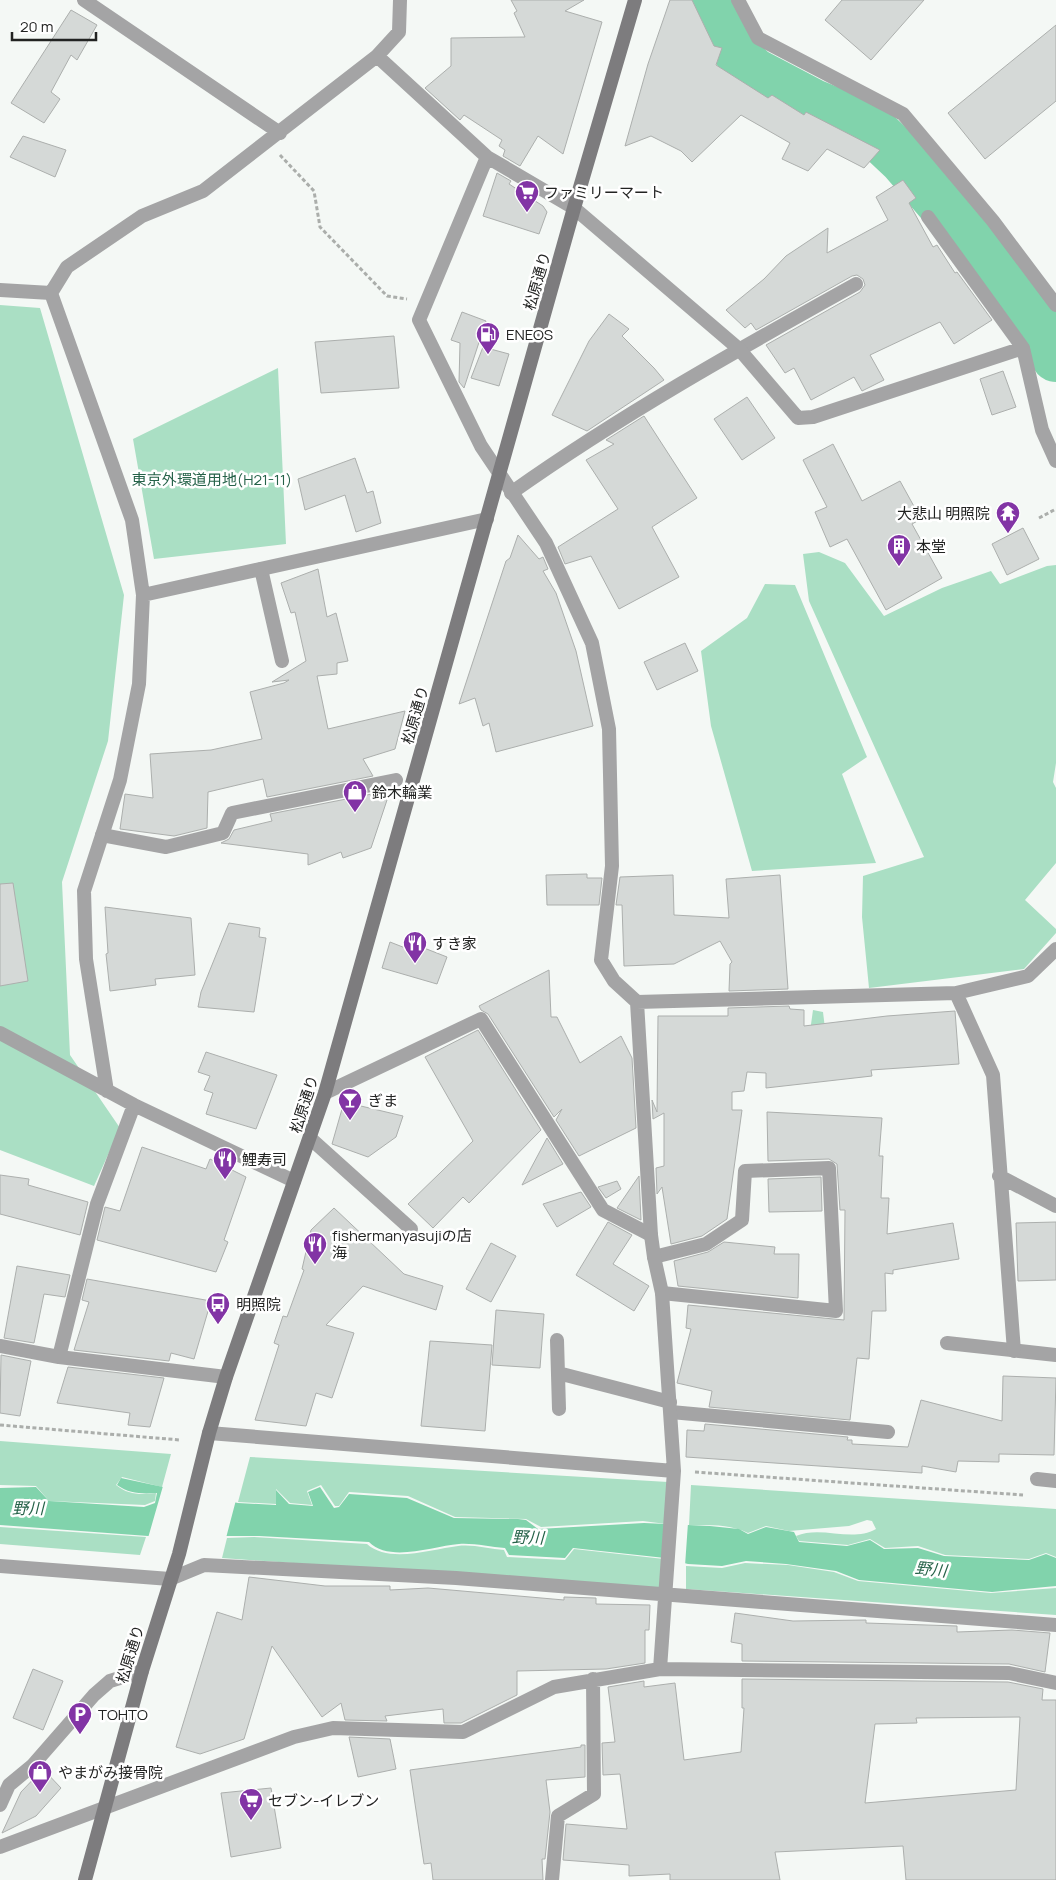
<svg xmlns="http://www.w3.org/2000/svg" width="1056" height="1880" viewBox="0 0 1056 1880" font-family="Manrope,'Noto Sans JP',sans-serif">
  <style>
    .green { fill: #aadfc4 }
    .water { fill: #81d3ac }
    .pier { fill: #f4f8f5 }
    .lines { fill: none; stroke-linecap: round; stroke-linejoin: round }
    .river { stroke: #81d3ac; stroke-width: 50 }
    .building { fill: #d5d9d7; stroke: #acafad; fill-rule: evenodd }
    .path { stroke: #abaeab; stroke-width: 3; stroke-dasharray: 4 2.5; stroke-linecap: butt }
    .service { stroke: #a4a4a5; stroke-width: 14 }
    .minor { stroke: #a4a4a5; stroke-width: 14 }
    .tertiary { stroke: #a4a4a5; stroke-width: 14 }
    .secondary { stroke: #7d7c7e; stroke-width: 14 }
    .labels { text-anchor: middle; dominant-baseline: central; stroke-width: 5; stroke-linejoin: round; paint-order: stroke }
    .poi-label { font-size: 15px; fill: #222322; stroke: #fff; text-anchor: start }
    .street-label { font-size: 15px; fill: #222322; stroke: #fff }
    .park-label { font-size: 15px; fill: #256249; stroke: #fff }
    .water-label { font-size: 16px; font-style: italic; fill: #256248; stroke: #fff }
  </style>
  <rect width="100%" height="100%" fill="#f4f8f5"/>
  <path class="green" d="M0,305l40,3 84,287 -16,146 -46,141 8,173 50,73 -26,58 -94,-36z
    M278,368l8,176 -132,15 -21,-120z
    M819,552l26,11 39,53 58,-28 49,-17 9,13 47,-18 9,-1v198l-3,19 3,6v75l-31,37 31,29v4l-32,36 -155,19 -7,-71 1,-41 61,-19 -115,-256 -6,-47z
    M765,584l30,1 72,172 -25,17 34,89 -124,8 -41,-145 -10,-75 46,-33z
    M813,1010l10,2 5,41h-21z
    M0,1441l171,13 -9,33 -40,-10 -6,8c12,10 25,10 40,8l-1,8 -10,4 -96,-4 -13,-15 -36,-1z
    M250,1457l418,25 -2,42 -23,-3 -102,6 -15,-8 -71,-2 -47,-21 -59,-4 -10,14h-4l-14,-21 -14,6 5,14 -22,-2 -14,-14v15l-38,-2z
    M691,1485l365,24v48l-10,-4 -17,6 -84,-4 -27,-9 -33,2 -15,-9 -22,6 -49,-4 -3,-5c26,-11 55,7 80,-7l-4,-8 -5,-1 -18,6 -60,5 -23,-5 -18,7c-18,-9 -39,-8 -59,-8z
    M0,1527l146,10 -6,18 -140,-11z
    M254,1537l113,7c22,20 65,5 91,2 14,-2 32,3 46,4l3,7 58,3 9,-11 90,10 -2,30 -440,-31 5,-20z
    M745,1563l43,2 46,7 24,9 133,12 65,-5v27l-370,-26v-23l36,2z"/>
  <path class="water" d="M121,1478l117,25 38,2v-15l13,14 24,2 -5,-14 12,-5 14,21 5,-1 10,-13 58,4 47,20 64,1 8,1 12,9 106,-6 66,3 29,3 9,5 18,-7 28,5 5,10 48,4 23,-6 14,9 34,-1 26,8 85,4 17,-6 10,4v28l-64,6 -133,-12 -23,-9 -50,-7 -40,-3 -24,5 -34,-2 -23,-6 -92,-10 -8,10 -56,-3 -4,-7c-15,-1 -31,-5 -46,-4 -26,2 -69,19 -90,-2l-110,-6h-111l-148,-11v-37l36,-1 13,14 95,6 11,-4 2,-10c-15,1 -27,1 -40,-8z"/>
  <path class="pier" d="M163,1486l73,14 -10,38h-78z
    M668,1522l20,1 -3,43 -19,-6z"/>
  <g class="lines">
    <path class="river" d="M715,0l29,64 10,9 59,31 56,23 34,32 114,132 39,66"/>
  </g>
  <path class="building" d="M511,0h73l-19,11 37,11 -39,132 -25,-18 -18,30 -17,-10 2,-6 -6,-4 3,-6 -38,-25 -4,5 -35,-32 26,-22v-28l74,-1 -11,-24 3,-2z
    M670,0h22l22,46 8,2 -6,17 52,33 4,-3 32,20 2,-3 74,38 -16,18 -37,-19 -19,22 -26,-12 8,-16 -49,-28 -49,47 -11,-11 -30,-15 -26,10 23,-82z
    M842,0h82l-53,60 -46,-40z
    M71,10l26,15 -20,35 -6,-5 -20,37 9,7 -16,24 -33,-20z
    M1056,25v76l-71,58 -37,-46z
    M23,136l43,14 -11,27 -45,-20z
    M497,173l14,8 -2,3 34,22 4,6 -8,22 -56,-18z
    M903,180l13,18 -7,5 24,44 4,-2 18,28 2,-1 35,48 -38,24 -14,-22 -70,33 14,25 -22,11 -8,-14 -43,23 -17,-32 -9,5 -19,-28 94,-53 5,-7 -2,-6 -6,-4 -5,1 -96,54 -5,-7 -6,5 -19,-18 38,-31 22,-23 42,-28 -1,25 61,-33 -12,-23z
    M462,312l24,9 -22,67 -5,-6 1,-39 -9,-3z
    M609,314l20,15 -7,7 32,32 10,12 -77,51 -35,-16 37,-74z
    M394,336l5,52 -78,5 -6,-51z
    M483,347l26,7 -10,32 -28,-8z
    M1003,371l13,36 -24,8 -12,-36z
    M747,397l28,41 -33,22 -28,-41z
    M644,416l53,82 -45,29 27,50 -60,32 -28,-53 -26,8 -7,-17 60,-38 -32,-49 28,-16 -8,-4z
    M833,444l29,57 38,-20 21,38 -9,5 30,54 -56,32 -39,-71 -17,8 -15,-35 12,-5 -24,-47z
    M355,458l12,35 6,-2 8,32 -25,9 -11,-37 -40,15 -7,-31z
    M1023,528l16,31 -32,16 -15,-31z
    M518,535l21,24 4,-2 5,12 -5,2 13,22 20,58 17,75 -97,26 -7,-29 -6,3 -8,-28 -16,6 47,-143 4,-3z
    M318,569l9,48 9,-4 12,48 -11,2v11l-20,2 11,53 77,-18 -10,38 -32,10 10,17 -106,21 -4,-18 -55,13 -1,36 -33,8 -54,-7 5,-35 28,4 -3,-44 61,-4 51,-11 -12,-47 34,-9 5,-3 -17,2 34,-21 -11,-49 -4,1 -10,-30z
    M685,643l13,28 -41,19 -13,-28z
    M382,792l5,8 -16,48 -28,10 -2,-6 -33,13v-11l-87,-11 8,-4 5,-9 38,-9 -2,-7z
    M587,874v4h15l-3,27h-52l-1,-30z
    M673,875l1,40 55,3 -3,-39 54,-4 8,114 -59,2 1,-27 2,-2 -12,-21 -46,23 -50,2 -2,-61h-6l4,-28z
    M13,883l15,98 -28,5v-102z
    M105,907l86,11 4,57 -40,4 1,6 -46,6 -4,-37 2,-1z
    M229,923l31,5 -1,9 7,1 -12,74 -56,-5 3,-15z
    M390,942l28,11 6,-5 23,9 -10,27 -55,-16z
    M549,970l2,47h6l23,46 41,-27 11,22 4,70 -57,28 -23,-36 6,-11 -8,8 -66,-103 -7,-4 -2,-4z
    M789,1006l1,3 14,1v16l83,-10 68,-5 4,53 -88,6 1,6 -106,12v-15l-19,-1 -3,19 -12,1v18h10l-15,109 -25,17 -31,8 -9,-57 -5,7 -1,-26 8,-2v-53l-11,6 -1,-19 5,12 1,-96h70v-8z
    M478,1030l63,100 -72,73 -6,-6 -30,31 -25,-24 65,-63 -48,-84z
    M206,1052l71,23 -21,54 -50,-15 7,-21 -9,-3 6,-14 -12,-4z
    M344,1102l59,14 -7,21 -28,20 -36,-13z
    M767,1112l115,6 -3,38h4l-2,42h8l-2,36 66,-11 6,36 -66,11v4l-8,-1 1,38h-14l-3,48 -12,-1 -7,62 -141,-13 3,-16 -35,-8 14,-54 -5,-1 2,-23 156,15 1,-110h-5l-3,-46 -8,-5 -61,2z
    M547,1138l16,26 -41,21z
    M142,1147l64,22 4,-10 36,18 -22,63 4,2 -12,30 -119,-32 8,-33 15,4z
    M0,1175l29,4 -1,6 60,17 -8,33 -80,-21z
    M639,1176l2,44 -24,-12z
    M821,1177l1,34 -53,1 -1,-33z
    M617,1181l4,8 -15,9 -8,-11z
    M581,1192l10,15 -34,20 -14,-23z
    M334,1208l70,66 39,12 -7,24 -73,-24 -37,39 28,8 -22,65 -16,-5 -10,33 -51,-6 24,-75 -5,-2 9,-27 4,1 17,-47 -2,-1 9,-39z
    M608,1222l24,13 -19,29 36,22 -15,25 -58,-36z
    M1056,1222v58l-38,1 -2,-58z
    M724,1242l51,5 -1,7h25l-1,44 -120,-12 -4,-25 34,-9z
    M491,1243l25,13 -25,46 -25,-13z
    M17,1266l53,9 -5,22 -21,-3 -10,49 -30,-5z
    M87,1279l124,22 -17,58 -23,-6 -2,8 -95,-11 15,-48 -7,-2z
    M496,1310l48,4 -4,54 -48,-3z
    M430,1341l62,4 -7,86 -64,-5z
    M1,1355l30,6 -11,55 -20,-3z
    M68,1367l96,11 -14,49 -22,-2 2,-12 -73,-10z
    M1003,1376l53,2 -2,77 -55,-1v8l-41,-1 -2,11 -34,-6v7l-236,-16 1,-27 17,1 1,-7 143,13 -1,3h5v4l56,3 13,-47 81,21z
    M249,1577l76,9h65v4l38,-2 136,12v-3l32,1v6l54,1 -1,25h-4v33l-39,6 -89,2v24l-56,28h-17l-1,-14 -58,7 2,5 -42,-1 -4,-17 -19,14 -50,-71 -28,93 -44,15 -24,-7 41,-135 25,8z
    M735,1613l58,8 73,-1v3l91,3v6l55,-2 38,3 -5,39 -36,-8 -267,-3v-17l-11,-2z
    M33,1669l30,12 -20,49 -30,-12z
    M742,1679l266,3 35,7 -1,11h14v180h-150l-3,-34 -128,6 5,28h-110v-6l-41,2v-11l-66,-5 3,-36 61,5 -7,-55 -17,1 -1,-32 13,-1 -7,-55 36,-6v6l31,-4 9,77 57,-8 3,-44h-2zM1020,1717l-4,73 -151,13 10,-79 42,-1 -1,-5z
    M349,1737l41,2 6,30 -38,8z
    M581,1745h4v32l-39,3 4,32 -5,47h-3l1,21h-110l-2,-17 -7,1 -14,-94 171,-23z
    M43,1769l18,19 -25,28 -34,17 19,-41z
    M271,1788l10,60 -50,9 -10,-64z"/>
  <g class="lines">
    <path class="path" d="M280,155l34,36 6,36 67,69 20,3
      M1039,518l17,-9
      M0,1425l180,15
      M695,1472l328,23"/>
    <path class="service" d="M511,493c110,-78 228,-144 345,-209
      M261,569l21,92
      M102,835l64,12 57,-14 9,-20 164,-33
      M325,1093l156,-74 122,191 48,25
      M311,1139l100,90
      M654,1257l52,-13 36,-24 3,-49 84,-3 7,143 -174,-18
      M557,1340l2,69
      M947,1343l109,12
      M558,1373l112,29
      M671,1412l217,20"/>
    <path class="minor" d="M84,0l196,133
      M738,0l20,38 145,76 90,107 63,84
      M377,56l22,-24 1,-32
      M487,157l-68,163 62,126 65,97 46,100 17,86 3,137 -11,94 13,21 23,21 319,-9 72,-17 28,-27
      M928,217l95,131 19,82 14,31
      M0,290l51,3
      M51,293l16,-26 75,-51 61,-25 174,-135 110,101 87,51 165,141 59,69 15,-1 210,-69
      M51,293l81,227 11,75 -4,89 -19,96 -36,111 2,68 21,132
      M143,595l344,-76
      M956,993l37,82 21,276
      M637,1002l14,233 3,22 8,36 12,178 -14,198 349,4 47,10
      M0,1033l134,72 160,76
      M999,1176l57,30
      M0,1346l59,11 167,20
      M59,1357l38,-153 37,-99
      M209,1433l465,38
      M1037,1479l19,2
      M170,1579l34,-14 252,13 600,47
      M0,1805l9,-20 23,-19 62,-71 16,-14 32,-10
      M0,1847l294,-110 39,-9 130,4 91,-45 106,-18
      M552,1880l6,-64 36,-22 -1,-115"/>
    <path class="tertiary" d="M0,1566l170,13"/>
    <path class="secondary" d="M85,1880l57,-209 37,-117 30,-121 17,-56 99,-284 249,-885 61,-208"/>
  </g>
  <defs>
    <g id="supermarket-pin" transform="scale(1.25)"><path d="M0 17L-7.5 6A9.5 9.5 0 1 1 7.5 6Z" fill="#8234a5" stroke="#fff"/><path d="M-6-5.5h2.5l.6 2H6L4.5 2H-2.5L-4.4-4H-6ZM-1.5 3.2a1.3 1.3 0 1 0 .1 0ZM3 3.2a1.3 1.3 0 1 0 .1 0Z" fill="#fff"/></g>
    <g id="fuel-pin" transform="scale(1.25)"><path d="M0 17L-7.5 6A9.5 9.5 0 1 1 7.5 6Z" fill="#8234a5" stroke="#fff"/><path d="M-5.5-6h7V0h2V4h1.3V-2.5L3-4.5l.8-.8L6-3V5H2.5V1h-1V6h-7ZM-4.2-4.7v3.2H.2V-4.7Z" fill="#fff"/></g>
    <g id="temple-pin" transform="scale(1.25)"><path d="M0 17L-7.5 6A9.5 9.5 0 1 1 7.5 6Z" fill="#8234a5" stroke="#fff"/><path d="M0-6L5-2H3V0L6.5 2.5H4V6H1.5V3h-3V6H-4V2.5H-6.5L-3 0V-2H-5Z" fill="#fff"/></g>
    <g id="building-pin" transform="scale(1.25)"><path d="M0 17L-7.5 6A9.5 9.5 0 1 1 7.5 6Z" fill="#8234a5" stroke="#fff"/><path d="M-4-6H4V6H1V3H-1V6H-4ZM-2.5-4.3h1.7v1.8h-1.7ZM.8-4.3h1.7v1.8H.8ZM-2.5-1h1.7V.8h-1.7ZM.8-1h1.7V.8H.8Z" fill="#fff"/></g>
    <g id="shop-pin" transform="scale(1.25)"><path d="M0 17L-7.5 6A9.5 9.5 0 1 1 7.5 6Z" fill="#8234a5" stroke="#fff"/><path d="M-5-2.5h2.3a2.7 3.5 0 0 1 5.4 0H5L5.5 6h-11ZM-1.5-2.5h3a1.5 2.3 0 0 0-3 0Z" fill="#fff"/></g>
    <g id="restaurant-pin" transform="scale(1.25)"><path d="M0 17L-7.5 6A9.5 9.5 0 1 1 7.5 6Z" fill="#8234a5" stroke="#fff"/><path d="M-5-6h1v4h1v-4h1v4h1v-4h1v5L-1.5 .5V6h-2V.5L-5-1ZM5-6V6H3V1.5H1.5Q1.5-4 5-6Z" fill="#fff"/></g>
    <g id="bar-pin" transform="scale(1.25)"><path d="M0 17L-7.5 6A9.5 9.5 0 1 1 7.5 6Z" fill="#8234a5" stroke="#fff"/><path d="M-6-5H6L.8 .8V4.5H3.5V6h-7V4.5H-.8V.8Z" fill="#fff"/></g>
    <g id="bus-pin" transform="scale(1.25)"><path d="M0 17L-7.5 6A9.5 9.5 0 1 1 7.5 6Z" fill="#8234a5" stroke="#fff"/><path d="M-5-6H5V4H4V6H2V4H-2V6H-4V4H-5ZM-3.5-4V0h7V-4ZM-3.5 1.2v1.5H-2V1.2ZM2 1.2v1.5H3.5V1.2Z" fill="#fff"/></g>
    <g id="parking-pin" transform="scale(1.25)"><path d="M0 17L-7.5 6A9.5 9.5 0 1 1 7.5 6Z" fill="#8234a5" stroke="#fff"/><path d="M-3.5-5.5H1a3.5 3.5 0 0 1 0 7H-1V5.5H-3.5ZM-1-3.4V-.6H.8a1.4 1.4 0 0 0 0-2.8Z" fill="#fff"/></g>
  </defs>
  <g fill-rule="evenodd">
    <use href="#supermarket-pin" x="527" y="192"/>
    <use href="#fuel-pin" x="488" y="334"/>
    <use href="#temple-pin" x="1008" y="513"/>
    <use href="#building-pin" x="899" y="546"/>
    <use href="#shop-pin" x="355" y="792"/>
    <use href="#restaurant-pin" x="415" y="943"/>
    <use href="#bar-pin" x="350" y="1100"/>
    <use href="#restaurant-pin" x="225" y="1159"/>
    <use href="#restaurant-pin" x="315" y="1244"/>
    <use href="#bus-pin" x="218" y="1304"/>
    <use href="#parking-pin" x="80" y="1714"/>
    <use href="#shop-pin" x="40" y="1772"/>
    <use href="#supermarket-pin" x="251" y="1800"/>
  </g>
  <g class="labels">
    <g class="poi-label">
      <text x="544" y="192">ファミリーマート</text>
      <text x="506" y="334">ENEOS</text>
      <text x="990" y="513" text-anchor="end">大悲山 明照院</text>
      <text x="916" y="546">本堂</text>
      <text x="372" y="792">鈴木輪業</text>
      <text x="432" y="943">すき家</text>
      <text x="368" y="1100">ぎま</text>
      <text x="242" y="1159">鯉寿司</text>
      <text x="332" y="1235">fishermanyasujiの店<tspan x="332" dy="17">海</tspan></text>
      <text x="236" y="1304">明照院</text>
      <text x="98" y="1714">TOHTO</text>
      <text x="58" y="1772">やまがみ接骨院</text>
      <text x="268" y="1800">セブン-イレブン</text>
    </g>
    <g class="street-label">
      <text transform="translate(537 281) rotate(-74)">松原通り</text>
      <text transform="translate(415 715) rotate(-74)">松原通り</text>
      <text transform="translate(304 1104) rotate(-72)">松原通り</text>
      <text transform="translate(130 1654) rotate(-73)">松原通り</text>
    </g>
    <g class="park-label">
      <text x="212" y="479">東京外環道用地(H21-11)</text>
    </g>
    <g class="water-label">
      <text x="28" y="1508">野川</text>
      <text transform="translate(528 1537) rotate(2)">野川</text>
      <text transform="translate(931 1569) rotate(6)">野川</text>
    </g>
  </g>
  <path d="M12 32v8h84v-8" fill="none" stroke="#222322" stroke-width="2.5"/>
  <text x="20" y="32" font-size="15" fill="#222322" stroke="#ffffff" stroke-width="4" paint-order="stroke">20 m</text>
</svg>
